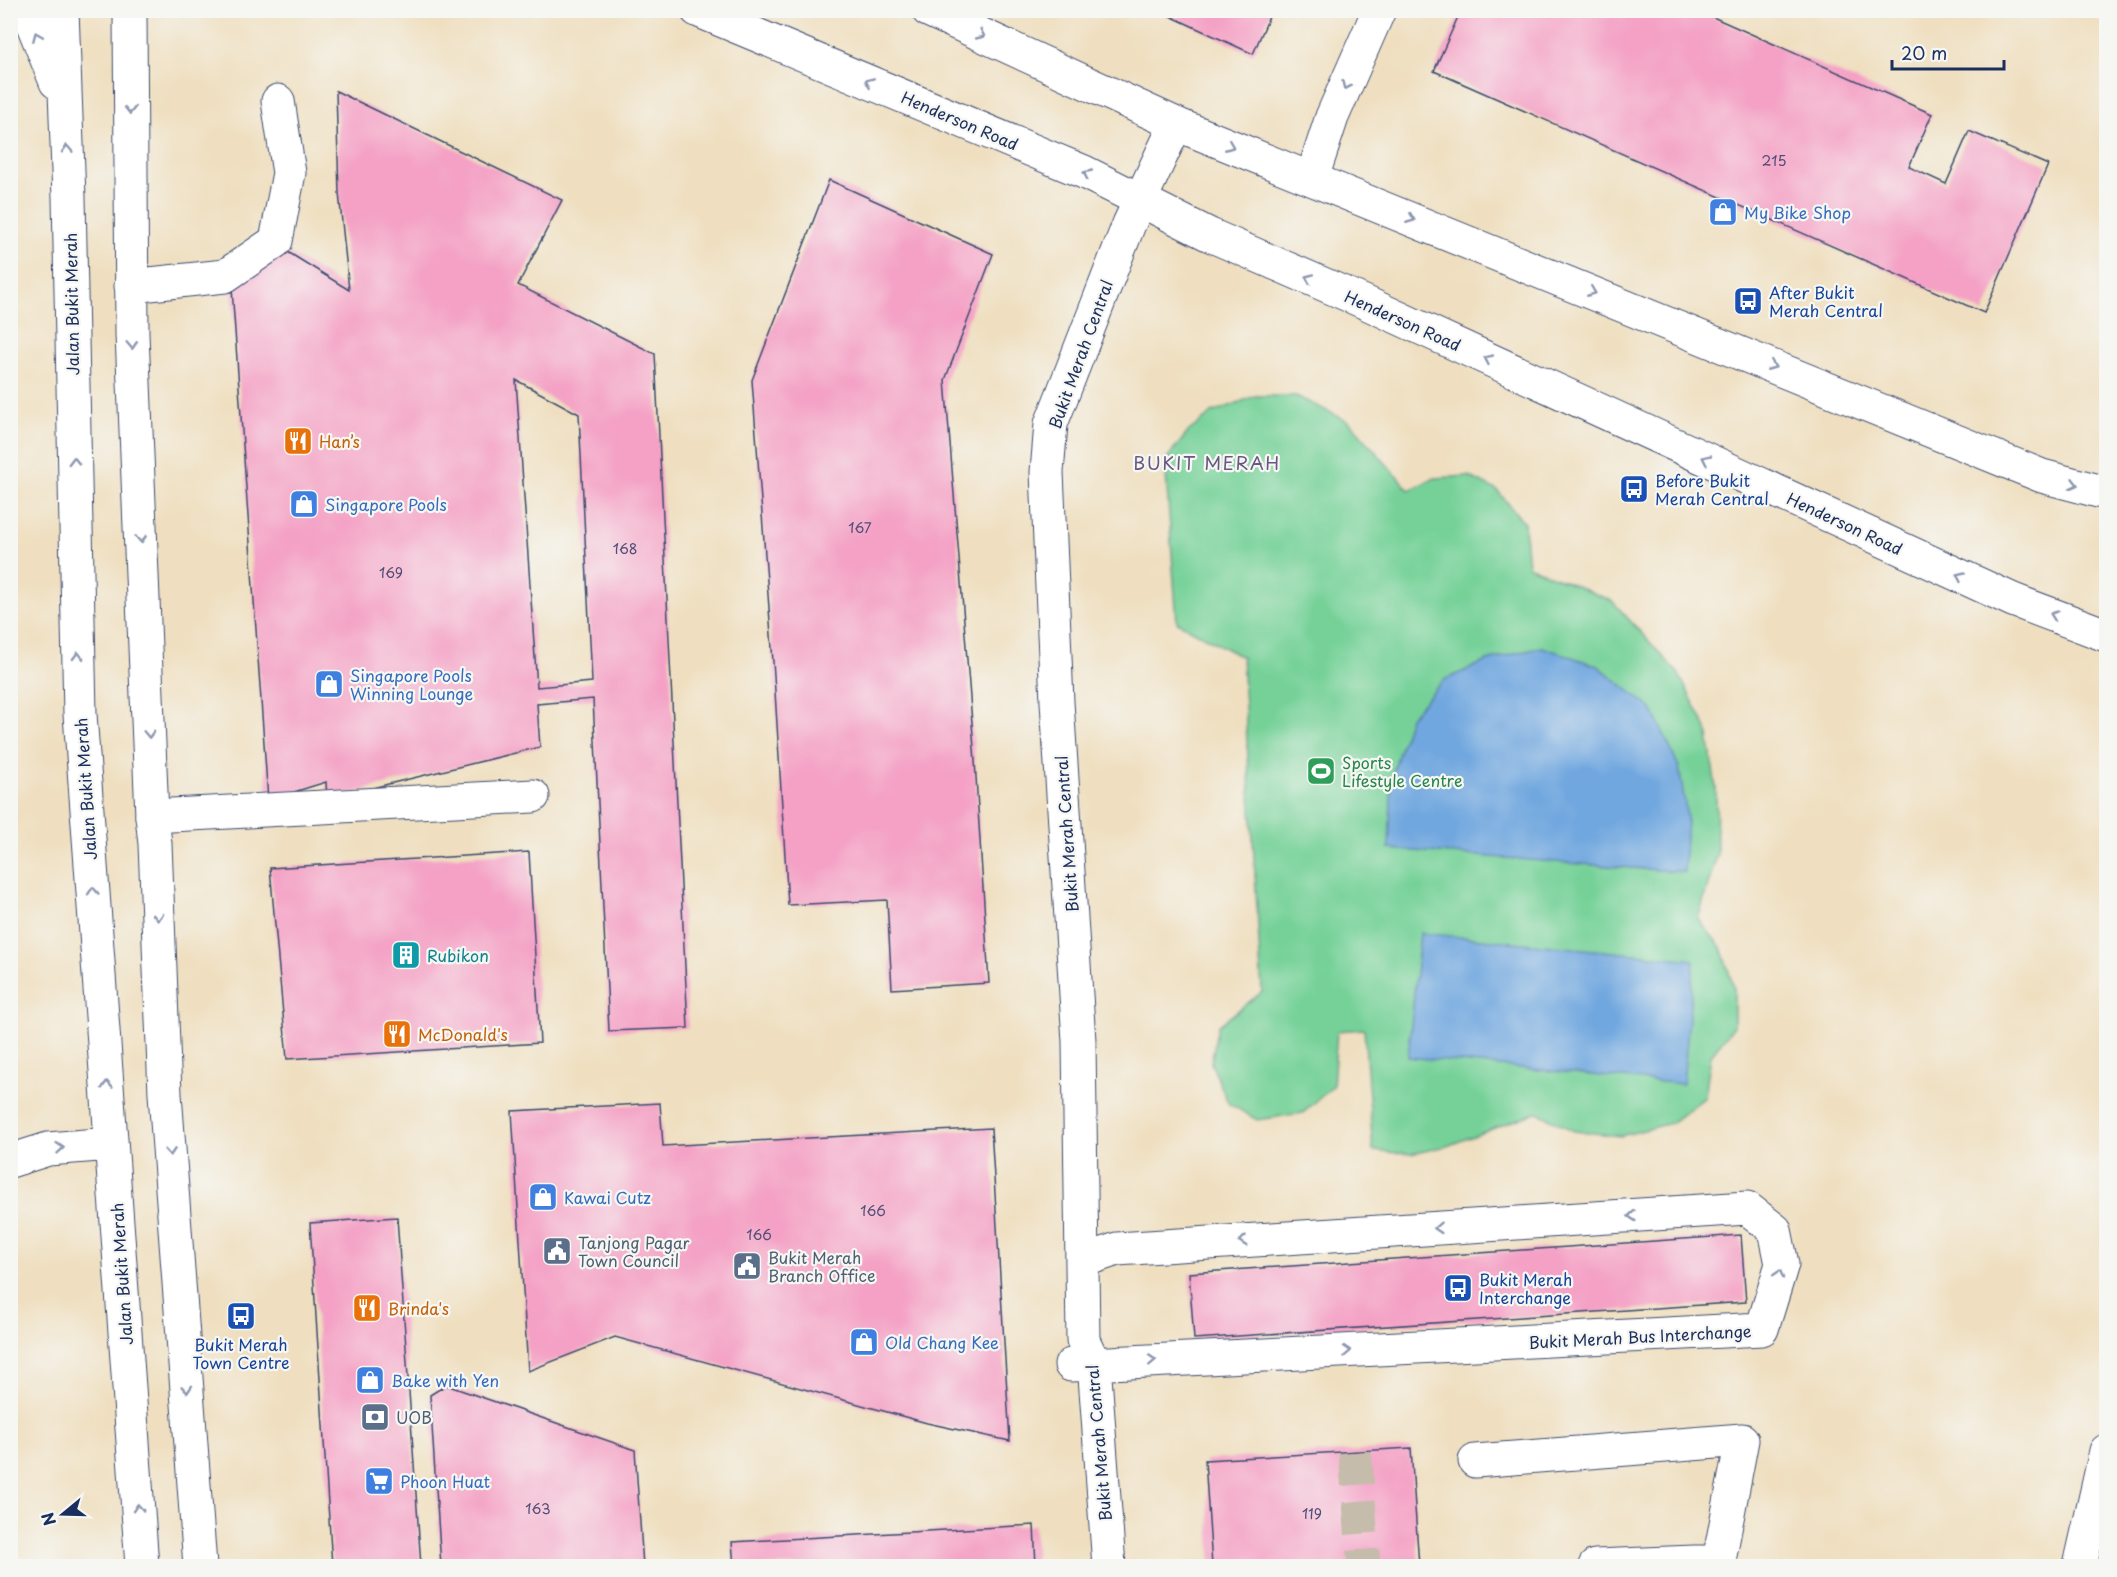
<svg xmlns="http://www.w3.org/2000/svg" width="2117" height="1577" viewBox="0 0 2117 1577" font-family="'Playpen Sans',sans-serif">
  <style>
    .green { fill: #76d198; stroke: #48807b; stroke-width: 1.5; fill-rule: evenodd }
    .water { fill: #71a7df; stroke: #466b9e; stroke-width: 1.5 }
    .building { fill: #f4a1c5; fill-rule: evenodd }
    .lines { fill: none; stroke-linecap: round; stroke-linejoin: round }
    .minor-tunnel { stroke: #c5bcac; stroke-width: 33; stroke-dasharray: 33 16; stroke-linecap: butt }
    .minor-casing { stroke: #3b496d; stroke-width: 35 }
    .major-casing { stroke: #3b496d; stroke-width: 35 }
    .highway-casing { stroke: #3b496d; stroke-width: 35 }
    .minor { stroke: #fff; stroke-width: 33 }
    .major { stroke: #fff; stroke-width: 33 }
    .highway { stroke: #fff; stroke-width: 33 }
    .oneway { stroke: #8d97ae }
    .labels { text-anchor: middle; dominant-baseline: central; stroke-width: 4.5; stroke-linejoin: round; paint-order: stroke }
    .number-label { font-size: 14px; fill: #514c78 }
    .street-label { font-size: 16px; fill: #1b2f5e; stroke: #f6f6f2 }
    .shop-label { font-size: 16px; fill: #366cbe; stroke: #f6f6f2; text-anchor: start }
    .transit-label { font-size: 16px; fill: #164399; stroke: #f6f6f2; text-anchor: start }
    .food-label { font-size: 16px; fill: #c56008; stroke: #f6f6f2; text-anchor: start }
    .leisure-label { font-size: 16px; fill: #27864d; stroke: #f6f6f2; text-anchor: start }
    .culture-label { font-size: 16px; fill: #0d838f; stroke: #f6f6f2; text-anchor: start }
    .service-label { font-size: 16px; fill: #4e5e75; stroke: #f6f6f2; text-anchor: start }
    .neighbourhood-label { font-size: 18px; letter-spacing: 1.5px; fill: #675782; stroke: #f6f6f2 }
  </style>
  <rect width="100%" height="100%" fill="#f6f6f2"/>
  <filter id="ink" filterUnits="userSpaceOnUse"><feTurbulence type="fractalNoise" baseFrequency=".0167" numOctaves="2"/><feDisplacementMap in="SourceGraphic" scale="12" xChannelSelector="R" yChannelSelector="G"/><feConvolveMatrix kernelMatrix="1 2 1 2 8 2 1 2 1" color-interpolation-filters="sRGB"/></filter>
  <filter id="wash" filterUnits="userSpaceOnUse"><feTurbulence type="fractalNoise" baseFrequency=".008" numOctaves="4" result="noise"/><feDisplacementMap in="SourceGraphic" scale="24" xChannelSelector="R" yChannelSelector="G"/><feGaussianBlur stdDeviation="1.35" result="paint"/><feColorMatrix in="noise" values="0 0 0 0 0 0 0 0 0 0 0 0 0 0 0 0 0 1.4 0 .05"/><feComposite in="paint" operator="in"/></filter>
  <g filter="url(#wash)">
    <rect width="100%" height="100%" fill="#efdfc0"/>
    <path class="green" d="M1255,396h41l54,26 59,68 26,-12 33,-2 29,14 27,33 4,43 84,35 66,72 29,56 9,59 1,67 -19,64 23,28 13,41v38l-23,29 -6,42 -34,26 -50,13 -47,-5 -37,-19 -90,34 -36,8 -38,-3 -9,-122 -27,2 -4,55 -30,27 -46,7 -29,-17 -17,-40 7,-37 44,-34 -20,-335 -65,-35 -12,-161 24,-30 23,-18zM1542,647l145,170 -4,55 -294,-24 55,-168 43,-19z"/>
    <path class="water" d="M1542,647l56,19 54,43 27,58 8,50 -3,55 -295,-23 3,-74 18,-58 34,-37 43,-19z
      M1420,933l274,27 -11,124 -275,-27z"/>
    <g id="blocks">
      <path class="building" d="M1157,10h115l-19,44z
        M1461,10h236l235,104 -23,53 37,17 23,-53 79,34 -64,148 -550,-242z
        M336,91l226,109 -44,85 137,69 33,674 -79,3 -16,-332 -56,5 3,43 -213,52 -1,-17 -58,18 -36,-512 51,-39 66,41 -10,-97zM516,380l63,34 13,268 -55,5z
        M829,180l164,74 -48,126 30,381 14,222 -97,6 -5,-89 -99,5 -14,-230 -22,-295z
        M529,852l11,191 -253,16 -17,-191z
        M660,1103l3,43 328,-18 19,313 -83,-18 -312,-86 -87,34 -16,-260z
        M397,1217l24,349h-89l-22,-343z
        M1741,1235l5,67 -552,37 -5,-66z
        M446,1385l189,65 8,116h-202l-11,-171z
        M1411,1448l8,118h-207l-7,-106z
        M1034,1525l2,41h-302l-2,-24z"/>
    </g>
  </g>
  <g filter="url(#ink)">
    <use href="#blocks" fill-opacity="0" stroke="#3b496d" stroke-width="1.5"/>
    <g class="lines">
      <path class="minor-tunnel" d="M1355,1452l9,114"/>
      <g class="minor-casing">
        <path id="minor" d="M1312,178l20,-61 47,-107
          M131,286l94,-10 51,-35 13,-68 -11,-72
          M152,816l381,-20
          M10,1161l38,-12 63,-5
          M1071,1365l691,-36 20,-65 -7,-34 -28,-22 -630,41 -35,12
          M1475,1461l267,-21 -24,126
          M1109,1566l-15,-203 -11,-23 -4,-299 -22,-339 -10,-230 4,-48 78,-200 47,-100
          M1595,1566l124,-5"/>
      </g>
      <g class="major-casing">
        <path id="major" d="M27,10l29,72
          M62,10l7,188 11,516 62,852
          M130,10l2,324 20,482 3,28 10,250 35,472
          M697,10l387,162 126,63 152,66 651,299 93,35
          M928,10l248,114 69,28 797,324 64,17"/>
      </g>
      <g class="highway-casing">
        <path id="highway" d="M2080,1566l26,-115"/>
      </g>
      <use href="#minor" class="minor"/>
      <use href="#major" class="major"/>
      <use href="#highway" class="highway"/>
    </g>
    <defs><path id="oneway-chevron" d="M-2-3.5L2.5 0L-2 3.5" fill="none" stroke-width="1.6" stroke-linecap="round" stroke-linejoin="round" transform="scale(1.5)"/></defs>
    <g class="oneway">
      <use href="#oneway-chevron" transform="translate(981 35) rotate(25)"/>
      <use href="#oneway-chevron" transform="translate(37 36) rotate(-113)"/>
      <use href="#oneway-chevron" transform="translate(869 82) rotate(-157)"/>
      <use href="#oneway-chevron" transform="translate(1346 86) rotate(114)"/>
      <use href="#oneway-chevron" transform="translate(130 110) rotate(90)"/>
      <use href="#oneway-chevron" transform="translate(1230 146) rotate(22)"/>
      <use href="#oneway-chevron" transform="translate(67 149) rotate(-93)"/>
      <use href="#oneway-chevron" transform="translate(1087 174) rotate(-155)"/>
      <use href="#oneway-chevron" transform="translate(1411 219) rotate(22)"/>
      <use href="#oneway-chevron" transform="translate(1309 278) rotate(-156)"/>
      <use href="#oneway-chevron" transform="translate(1592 292) rotate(22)"/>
      <use href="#oneway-chevron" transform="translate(132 345) rotate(87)"/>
      <use href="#oneway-chevron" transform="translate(1488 359) rotate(-155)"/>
      <use href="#oneway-chevron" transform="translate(1772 366) rotate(22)"/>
      <use href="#oneway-chevron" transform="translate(1706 459) rotate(-155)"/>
      <use href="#oneway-chevron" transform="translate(74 461) rotate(-91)"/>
      <use href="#oneway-chevron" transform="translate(2074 484) rotate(15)"/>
      <use href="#oneway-chevron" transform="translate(141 539) rotate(87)"/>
      <use href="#oneway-chevron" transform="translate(1960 576) rotate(-155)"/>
      <use href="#oneway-chevron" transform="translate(2054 615) rotate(-160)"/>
      <use href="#oneway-chevron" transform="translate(78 656) rotate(-91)"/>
      <use href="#oneway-chevron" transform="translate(149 734) rotate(88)"/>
      <use href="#oneway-chevron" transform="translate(93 891) rotate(-94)"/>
      <use href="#oneway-chevron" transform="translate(158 917) rotate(88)"/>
      <use href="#oneway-chevron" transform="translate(107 1085) rotate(-94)"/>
      <use href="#oneway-chevron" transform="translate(60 1148) rotate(-5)"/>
      <use href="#oneway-chevron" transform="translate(170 1152) rotate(86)"/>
      <use href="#oneway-chevron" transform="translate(1632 1216) rotate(176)"/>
      <use href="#oneway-chevron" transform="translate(1438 1228) rotate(176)"/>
      <use href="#oneway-chevron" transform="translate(1243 1241) rotate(176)"/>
      <use href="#oneway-chevron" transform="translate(1779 1274) rotate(-73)"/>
      <use href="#oneway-chevron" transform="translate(1347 1351) rotate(-3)"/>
      <use href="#oneway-chevron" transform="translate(1152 1360) rotate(-3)"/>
      <use href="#oneway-chevron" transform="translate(187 1389) rotate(86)"/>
      <use href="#oneway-chevron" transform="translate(138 1508) rotate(-94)"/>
    </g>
  </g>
  <defs>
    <g id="shop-square" transform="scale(1.5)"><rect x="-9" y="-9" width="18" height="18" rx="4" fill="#3f7fe0" stroke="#f6f6f2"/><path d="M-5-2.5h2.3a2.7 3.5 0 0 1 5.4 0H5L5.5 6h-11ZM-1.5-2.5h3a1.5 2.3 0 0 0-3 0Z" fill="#fff"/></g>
    <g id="bus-square" transform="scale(1.5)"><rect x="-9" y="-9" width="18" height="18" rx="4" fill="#1a4fb4" stroke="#f6f6f2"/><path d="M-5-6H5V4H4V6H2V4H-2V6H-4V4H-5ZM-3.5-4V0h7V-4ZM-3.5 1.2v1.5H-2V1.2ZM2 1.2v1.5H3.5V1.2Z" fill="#fff"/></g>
    <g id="restaurant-square" transform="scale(1.5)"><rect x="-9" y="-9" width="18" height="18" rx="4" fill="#e8710a" stroke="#f6f6f2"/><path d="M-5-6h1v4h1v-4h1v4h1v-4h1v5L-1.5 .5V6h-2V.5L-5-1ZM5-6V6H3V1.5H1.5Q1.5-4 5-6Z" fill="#fff"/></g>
    <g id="stadium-square" transform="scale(1.5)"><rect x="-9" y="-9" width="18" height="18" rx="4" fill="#2e9e5b" stroke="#f6f6f2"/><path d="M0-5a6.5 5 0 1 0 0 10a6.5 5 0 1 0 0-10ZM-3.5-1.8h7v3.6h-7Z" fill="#fff"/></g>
    <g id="building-square" transform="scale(1.5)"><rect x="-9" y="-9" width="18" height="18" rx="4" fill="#0f9aa8" stroke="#f6f6f2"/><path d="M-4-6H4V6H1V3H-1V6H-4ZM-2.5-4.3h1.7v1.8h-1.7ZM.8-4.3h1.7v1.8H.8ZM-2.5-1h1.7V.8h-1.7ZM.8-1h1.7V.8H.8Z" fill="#fff"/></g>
    <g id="civic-square" transform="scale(1.5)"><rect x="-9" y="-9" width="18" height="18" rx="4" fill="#5c6f8a" stroke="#f6f6f2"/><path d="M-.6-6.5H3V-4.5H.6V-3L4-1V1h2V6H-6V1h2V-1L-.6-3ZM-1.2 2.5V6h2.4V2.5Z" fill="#fff"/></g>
    <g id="bank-square" transform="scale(1.5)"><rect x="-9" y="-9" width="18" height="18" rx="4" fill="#5c6f8a" stroke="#f6f6f2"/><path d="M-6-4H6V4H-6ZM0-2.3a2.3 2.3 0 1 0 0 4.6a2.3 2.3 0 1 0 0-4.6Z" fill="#fff"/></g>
    <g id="supermarket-square" transform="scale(1.5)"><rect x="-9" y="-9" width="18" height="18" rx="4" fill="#3f7fe0" stroke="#f6f6f2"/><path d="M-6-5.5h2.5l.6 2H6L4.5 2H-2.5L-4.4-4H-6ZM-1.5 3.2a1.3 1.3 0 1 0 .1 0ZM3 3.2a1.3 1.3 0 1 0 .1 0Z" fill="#fff"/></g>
  </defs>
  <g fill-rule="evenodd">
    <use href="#shop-square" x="1723" y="212"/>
    <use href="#bus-square" x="1748" y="301"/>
    <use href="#restaurant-square" x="298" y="441"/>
    <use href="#bus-square" x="1634" y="489"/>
    <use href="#shop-square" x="304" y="504"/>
    <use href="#shop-square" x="329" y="684"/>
    <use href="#stadium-square" x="1321" y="771"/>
    <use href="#building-square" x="406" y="955"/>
    <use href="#restaurant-square" x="397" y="1034"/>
    <use href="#shop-square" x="543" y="1197"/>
    <use href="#civic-square" x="557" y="1251"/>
    <use href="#civic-square" x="747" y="1266"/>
    <use href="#bus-square" x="1458" y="1288"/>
    <use href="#restaurant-square" x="367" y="1308"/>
    <use href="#bus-square" x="241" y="1316"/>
    <use href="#shop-square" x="864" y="1342"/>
    <use href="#shop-square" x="370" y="1380"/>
    <use href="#bank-square" x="375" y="1417"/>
    <use href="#supermarket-square" x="379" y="1481"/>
  </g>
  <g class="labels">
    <g class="number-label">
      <text x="1774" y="160">215</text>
      <text x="860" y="527">167</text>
      <text x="625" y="548">168</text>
      <text x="391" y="572">169</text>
      <text x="873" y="1210">166</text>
      <text x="759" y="1234">166</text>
      <text x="538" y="1508">163</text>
      <text x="1312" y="1513">119</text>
    </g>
    <g class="street-label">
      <text transform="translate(960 120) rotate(23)">Henderson Road</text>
      <text transform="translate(71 304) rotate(-91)">Jalan Bukit Merah</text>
      <text transform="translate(1403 320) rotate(24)">Henderson Road</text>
      <text transform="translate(1080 354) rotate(-70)">Bukit Merah Central</text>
      <text transform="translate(1845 523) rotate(25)">Henderson Road</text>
      <text transform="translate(85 789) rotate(-94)">Jalan Bukit Merah</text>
      <text transform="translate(1066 834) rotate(-94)">Bukit Merah Central</text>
      <text transform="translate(121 1274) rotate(-94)">Jalan Bukit Merah</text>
      <text transform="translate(1640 1336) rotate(-3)">Bukit Merah Bus Interchange</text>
      <text transform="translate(1098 1443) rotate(-95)">Bukit Merah Central</text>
    </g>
    <g class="shop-label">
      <text x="1744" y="212">My Bike Shop</text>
      <text x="325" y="504">Singapore Pools</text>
      <text x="350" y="675">Singapore Pools<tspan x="350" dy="18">Winning Lounge</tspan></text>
      <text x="564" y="1197">Kawai Cutz</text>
      <text x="885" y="1342">Old Chang Kee</text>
      <text x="391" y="1380">Bake with Yen</text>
      <text x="400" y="1481">Phoon Huat</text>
    </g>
    <g class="transit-label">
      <text x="1769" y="292">After Bukit<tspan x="1769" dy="18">Merah Central</tspan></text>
      <text x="1655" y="480">Before Bukit<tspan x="1655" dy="18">Merah Central</tspan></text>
      <text x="1479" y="1279">Bukit Merah<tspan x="1479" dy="18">Interchange</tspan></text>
      <text x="241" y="1344" text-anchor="middle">Bukit Merah<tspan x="241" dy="18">Town Centre</tspan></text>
    </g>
    <g class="food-label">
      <text x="319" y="441">Han’s</text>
      <text x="418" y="1034">McDonald's</text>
      <text x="388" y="1308">Brinda's</text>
    </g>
    <g class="leisure-label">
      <text x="1342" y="762">Sports<tspan x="1342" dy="18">Lifestyle Centre</tspan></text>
    </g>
    <g class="culture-label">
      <text x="427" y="955">Rubikon</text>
    </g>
    <g class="service-label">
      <text x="578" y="1242">Tanjong Pagar<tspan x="578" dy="18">Town Council</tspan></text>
      <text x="768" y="1257">Bukit Merah<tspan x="768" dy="18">Branch Office</tspan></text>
      <text x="396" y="1417">UOB</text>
    </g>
    <g class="neighbourhood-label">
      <text x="1207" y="462">BUKIT MERAH</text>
    </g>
  </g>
  <rect width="2117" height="1577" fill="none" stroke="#f6f6f2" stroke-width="36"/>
  <g transform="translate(63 1514) rotate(251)" stroke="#f6f6f2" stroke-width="4.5" paint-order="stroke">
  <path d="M0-4.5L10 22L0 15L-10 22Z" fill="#1b2f5e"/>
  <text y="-9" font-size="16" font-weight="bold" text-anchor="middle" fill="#1b2f5e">N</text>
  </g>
  <path d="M1892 60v9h112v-9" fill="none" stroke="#1b2f5e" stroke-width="3"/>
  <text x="1901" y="60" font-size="18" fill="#1b2f5e" stroke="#f6f6f2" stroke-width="4.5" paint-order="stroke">20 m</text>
</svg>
